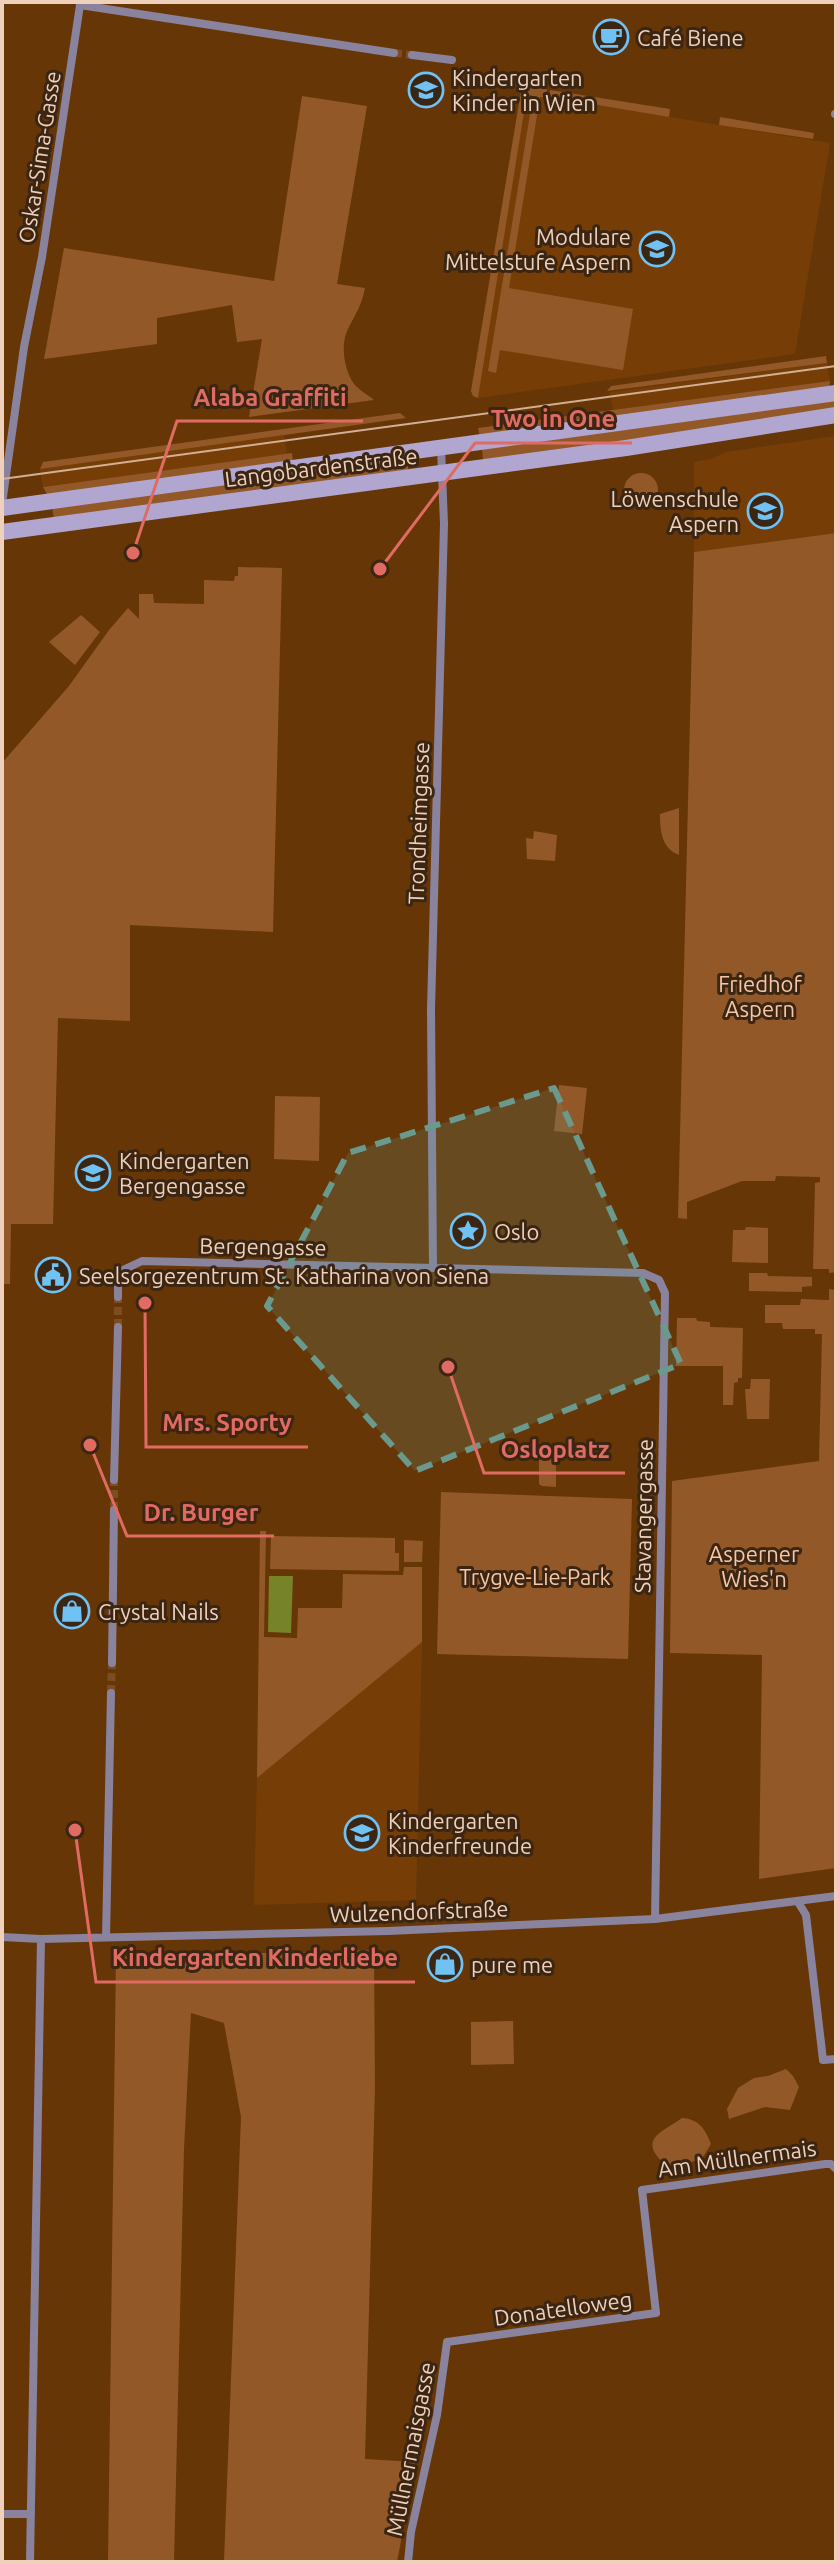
<svg xmlns="http://www.w3.org/2000/svg" width="838" height="2564" viewBox="0 0 838 2564" font-family="Ubuntu,sans-serif">
  <style>
    .built { fill: #763e06 }
    .green { fill: #935828 }
    .water { fill: #768328 }
    .lines { fill: none; stroke-linecap: round; stroke-linejoin: round }
    .street-tunnel { stroke: #7b4d21; stroke-width: 8; stroke-dasharray: 8 4; stroke-linecap: butt }
    .street { stroke: #8a839e; stroke-width: 8 }
    .secondary { stroke: #b1a6d0; stroke-width: 16 }
    .tram { stroke: #d2af95; stroke-width: 2 }
    .marked { fill: #699a8d; fill-opacity: 0.2; stroke: #699a8d; stroke-width: 6; stroke-dasharray: 16 10; stroke-linejoin: round }
    .labels { text-anchor: middle; dominant-baseline: central; stroke-width: 6; stroke-linejoin: round; paint-order: stroke }
    .poi-label { font-size: 22px; fill: #efd0bb; stroke: #3b2513; text-anchor: start }
    .street-label { font-size: 22px; fill: #efd0bb; stroke: #3b2513 }
    .park-label { font-size: 22px; fill: #f6c7a6; stroke: #3b2513 }
    .leader { fill: none; stroke: #e06b63; stroke-width: 3 }
    .callout-dot { fill: #e06b63; stroke: #3b2513; stroke-width: 3 }
    .callout-label { font-size: 24px; text-anchor: middle; font-weight: bold; fill: #e06b63; stroke: #3b2513; stroke-width: 6; stroke-linejoin: round; paint-order: stroke }
  </style>
  <rect width="100%" height="100%" fill="#673606"/>
  <path class="built" d="M527,94l303,49 -35,211 -317,44z
    M827,363l3,18 -217,29 -3,-18z
    M284,435l3,19 -244,33 -3,-18z
    M836,436v97l-142,19v-90l17,-3 15,-7z
    M422,1642l-6,258 -162,5 3,-127z"/>
  <path class="green" d="M522,85l25,4 -2,8h-5l-31,191 124,21 -10,61 -123,-20 -4,23 -8,-2 45,-275 -6,-2 -49,304 -5,-2 -2,-5z
    M550,90l120,19 -1,8 -120,-20z
    M302,96l65,10 -30,178 28,4c-4,19 -9,25 -17,41 -8,15 -4,41 6,55 5,6 14,11 20,16l-125,17 13,-78 -25,3 -5,-37 -75,13v26l-113,15 20,-111 210,33z
    M720,117l94,16 -1,6 -94,-14z
    M826,356l1,7 -220,28 4,-5z
    M830,381l-1,7 -349,50 -2,-10z
    M836,400v8l-32,10 -321,42 -1,-11z
    M400,413l6,5 -366,51 3,-7z
    M292,453l1,9 -245,34 -5,-9z
    M408,460v11l-354,48 -2,-13z
    M624 490a17 17 0 1 1 34 0a17 17 0 1 1-34 0Z
    M836,533v739l-7,1v-4h-16l2,-86 5,-1v-5l-44,-1 -1,5h-33l-55,21v17l-9,-1 16,-666z
    M238,567l44,1 -9,364 -143,-7v96l-72,-3 -5,206h-42l-1,60h-8v-521l67,-77 40,-56 19,-22 11,11v-25h14l1,9 50,1v-24l30,1 1,-5h3z
    M81,615l19,17 -25,33 -26,-23z
    M679,808v47c-18,-7 -19,-25 -19,-41z
    M534,831l23,4 -2,26 -28,-2 -1,-21 7,1z
    M559,1085l28,3 -5,46 -28,-3z
    M275,1096l45,1 -1,64 -45,-2z
    M746,1227l22,1v35l-36,-1 1,-32h12z
    M749,1273h18l1,3 44,1v9l-10,1v5l-53,-1z
    M829,1289l7,1v578l-77,11 3,-224 -92,-2 2,-172 147,-20 3,-127h-7v-5h-32l-1,-6h-17v-18h35l1,-6 28,1z
    M677,1318h19l1,3 13,1v5l33,1 -1,50h-4v4l-4,1 -1,22h-10v-39h-47z
    M751,1379h19l-1,40h-22l-2,-30h5z
    M539,1450h17v37l-14,-1 -3,-2z
    M441,1492l191,7 -4,160 -191,-5z
    M260,1531h6l-2,106 33,1 1,-30h44l1,-34 60,1 1,-8h18v75l-165,136z
    M271,1536l124,2v15h4v18l-129,-2z
    M404,1540l19,1 -1,21h-18z
    M374,1950l1,136 -10,373 51,3 -19,100h-173l17,-445 -17,-94 -33,-10 -7,136 -10,413h-66l8,-605z
    M513,2021l1,43 -43,1v-43z
    M786,2069l7,7 6,11 -9,23 -25,-3 -36,12 -2,-10 11,-21 16,-10 14,-2z
    M682,2118c17,1 23,11 29,26l-8,13 -18,8 -18,1c-32,-27 -4,-34 15,-48z"/>
  <path class="water" d="M269,1576h24l-2,57 -23,-1z"/>
  <g class="lines">
    <path class="street-tunnel" d="M394,53l18,2
      M118,1327v-30
      M114,1510v-30
      M111,1693l1,-30"/>
    <path class="street" d="M412,55l40,5
      M835,114h1
      M2,504l22,-157 18,-90 38,-252 314,48
      M433,1268l-2,-259 13,-485 -3,-77
      M118,1297v-14l5,-13 19,-9 501,12 16,7 6,13 -10,626
      M114,1480l4,-153
      M112,1663l2,-153
      M798,1902l8,13 17,145 13,-1
      M2,1937l39,2 347,-8 267,-12 181,-23
      M106,1937l5,-244
      M2,2514h29
      M30,2562l11,-623
      M408,2562l3,-30 26,-117 10,-73 209,-29 -14,-123 183,-26h6l5,5"/>
    <path class="secondary" d="M2,508l834,-115
      M2,532l624,-84 210,-33"/>
    <path class="tram" d="M2,479l834,-113"/>
  </g>
  <path class="marked" d="M554,1088l127,276 -266,107 -148,-165 81,-153z"/>
  <defs>
    <g id="cafe-ring" transform="scale(1.8)"><circle r="9.5" fill="#3b2513" stroke="#70c2f4" stroke-width="1.5"/><path d="M-5.5-4.5H6V0H3Q3 3.5 0 3.5H-2.5Q-5.5 3.5-5.5 0ZM3-3.2v2h1.7v-2ZM-6 4.5H4V6H-6Z" fill="#70c2f4"/></g>
    <g id="school-ring" transform="scale(1.8)"><circle r="9.5" fill="#3b2513" stroke="#70c2f4" stroke-width="1.5"/><path d="M0-5L7-2L0 1L-7-2ZM-4 1L0 2.5L4 1V4Q0 6-4 4Z" fill="#70c2f4"/></g>
    <g id="sight-ring" transform="scale(1.8)"><circle r="9.5" fill="#3b2513" stroke="#70c2f4" stroke-width="1.5"/><path d="M0-6L1.8-2.2L6-1.7L2.9 1.2L3.7 5.4L0 3.3L-3.7 5.4L-2.9 1.2L-6-1.7L-1.8-2.2Z" fill="#70c2f4"/></g>
    <g id="civic-ring" transform="scale(1.8)"><circle r="9.5" fill="#3b2513" stroke="#70c2f4" stroke-width="1.5"/><path d="M-.6-6.5H3V-4.5H.6V-3L4-1V1h2V6H-6V1h2V-1L-.6-3ZM-1.2 2.5V6h2.4V2.5Z" fill="#70c2f4"/></g>
    <g id="shop-ring" transform="scale(1.8)"><circle r="9.5" fill="#3b2513" stroke="#70c2f4" stroke-width="1.5"/><path d="M-5-2.5h2.3a2.7 3.5 0 0 1 5.4 0H5L5.5 6h-11ZM-1.5-2.5h3a1.5 2.3 0 0 0-3 0Z" fill="#70c2f4"/></g>
  </defs>
  <g fill-rule="evenodd">
    <use href="#cafe-ring" x="611" y="37"/>
    <use href="#school-ring" x="426" y="90"/>
    <use href="#school-ring" x="657" y="249"/>
    <use href="#school-ring" x="765" y="511"/>
    <use href="#school-ring" x="93" y="1173"/>
    <use href="#sight-ring" x="468" y="1231"/>
    <use href="#civic-ring" x="53" y="1275"/>
    <use href="#shop-ring" x="72" y="1611"/>
    <use href="#school-ring" x="362" y="1833"/>
    <use href="#shop-ring" x="445" y="1964"/>
  </g>
  <g class="labels">
    <g class="poi-label">
      <text x="637" y="37">Café Biene</text>
      <text x="452" y="77">Kindergarten<tspan x="452" dy="25">Kinder in Wien</tspan></text>
      <text x="631" y="236" text-anchor="end">Modulare<tspan x="631" dy="25">Mittelstufe Aspern</tspan></text>
      <text x="739" y="498" text-anchor="end">Löwenschule<tspan x="739" dy="25">Aspern</tspan></text>
      <text x="119" y="1160">Kindergarten<tspan x="119" dy="25">Bergengasse</tspan></text>
      <text x="494" y="1231">Oslo</text>
      <text x="79" y="1275">Seelsorgezentrum St. Katharina von Siena</text>
      <text x="98" y="1611">Crystal Nails</text>
      <text x="388" y="1820">Kindergarten<tspan x="388" dy="25">Kinderfreunde</tspan></text>
      <text x="471" y="1964">pure me</text>
    </g>
    <g class="street-label">
      <text transform="translate(39 157) rotate(-81)">Oskar-Sima-Gasse</text>
      <text transform="translate(321 467) rotate(-7)">Langobardenstraße</text>
      <text transform="translate(418 823) rotate(-88)">Trondheimgasse</text>
      <text transform="translate(263 1246) rotate(1)">Bergengasse</text>
      <text transform="translate(643 1516) rotate(-89)">Stavangergasse</text>
      <text transform="translate(419 1911) rotate(-2)">Wulzendorfstraße</text>
      <text transform="translate(737 2158) rotate(-8)">Am Müllnermais</text>
      <text transform="translate(563 2308) rotate(-8)">Donatelloweg</text>
      <text transform="translate(410 2449) rotate(-79)">Müllnermaisgasse</text>
    </g>
    <g class="park-label">
      <text x="760" y="983">Friedhof<tspan x="760" dy="25">Aspern</tspan></text>
      <text x="754" y="1553">Asperner<tspan x="754" dy="25">Wies'n</tspan></text>
      <text x="535" y="1576">Trygve-Lie-Park</text>
    </g>
  </g>
  <path class="leader" d="M133 553L177 421H363M380 569L475 443H632M145 1303L146 1447H308M448 1367L484 1473H625M90 1445L127 1536H274M75 1830L96 1982H415"/>
  <g class="callout-dot">
    <circle cx="133" cy="553" r="8"/>
    <circle cx="380" cy="569" r="8"/>
    <circle cx="145" cy="1303" r="8"/>
    <circle cx="448" cy="1367" r="8"/>
    <circle cx="90" cy="1445" r="8"/>
    <circle cx="75" cy="1830" r="8"/>
  </g>
  <g class="callout-label">
    <text x="270" y="406">Alaba Graffiti</text>
    <text x="553" y="427">Two in One</text>
    <text x="227" y="1431">Mrs. Sporty</text>
    <text x="555" y="1458">Osloplatz</text>
    <text x="201" y="1521">Dr. Burger</text>
    <text x="255" y="1966">Kindergarten Kinderliebe</text>
  </g>
  <rect width="838" height="2564" fill="none" stroke="#efd0bb" stroke-width="8"/>
</svg>
